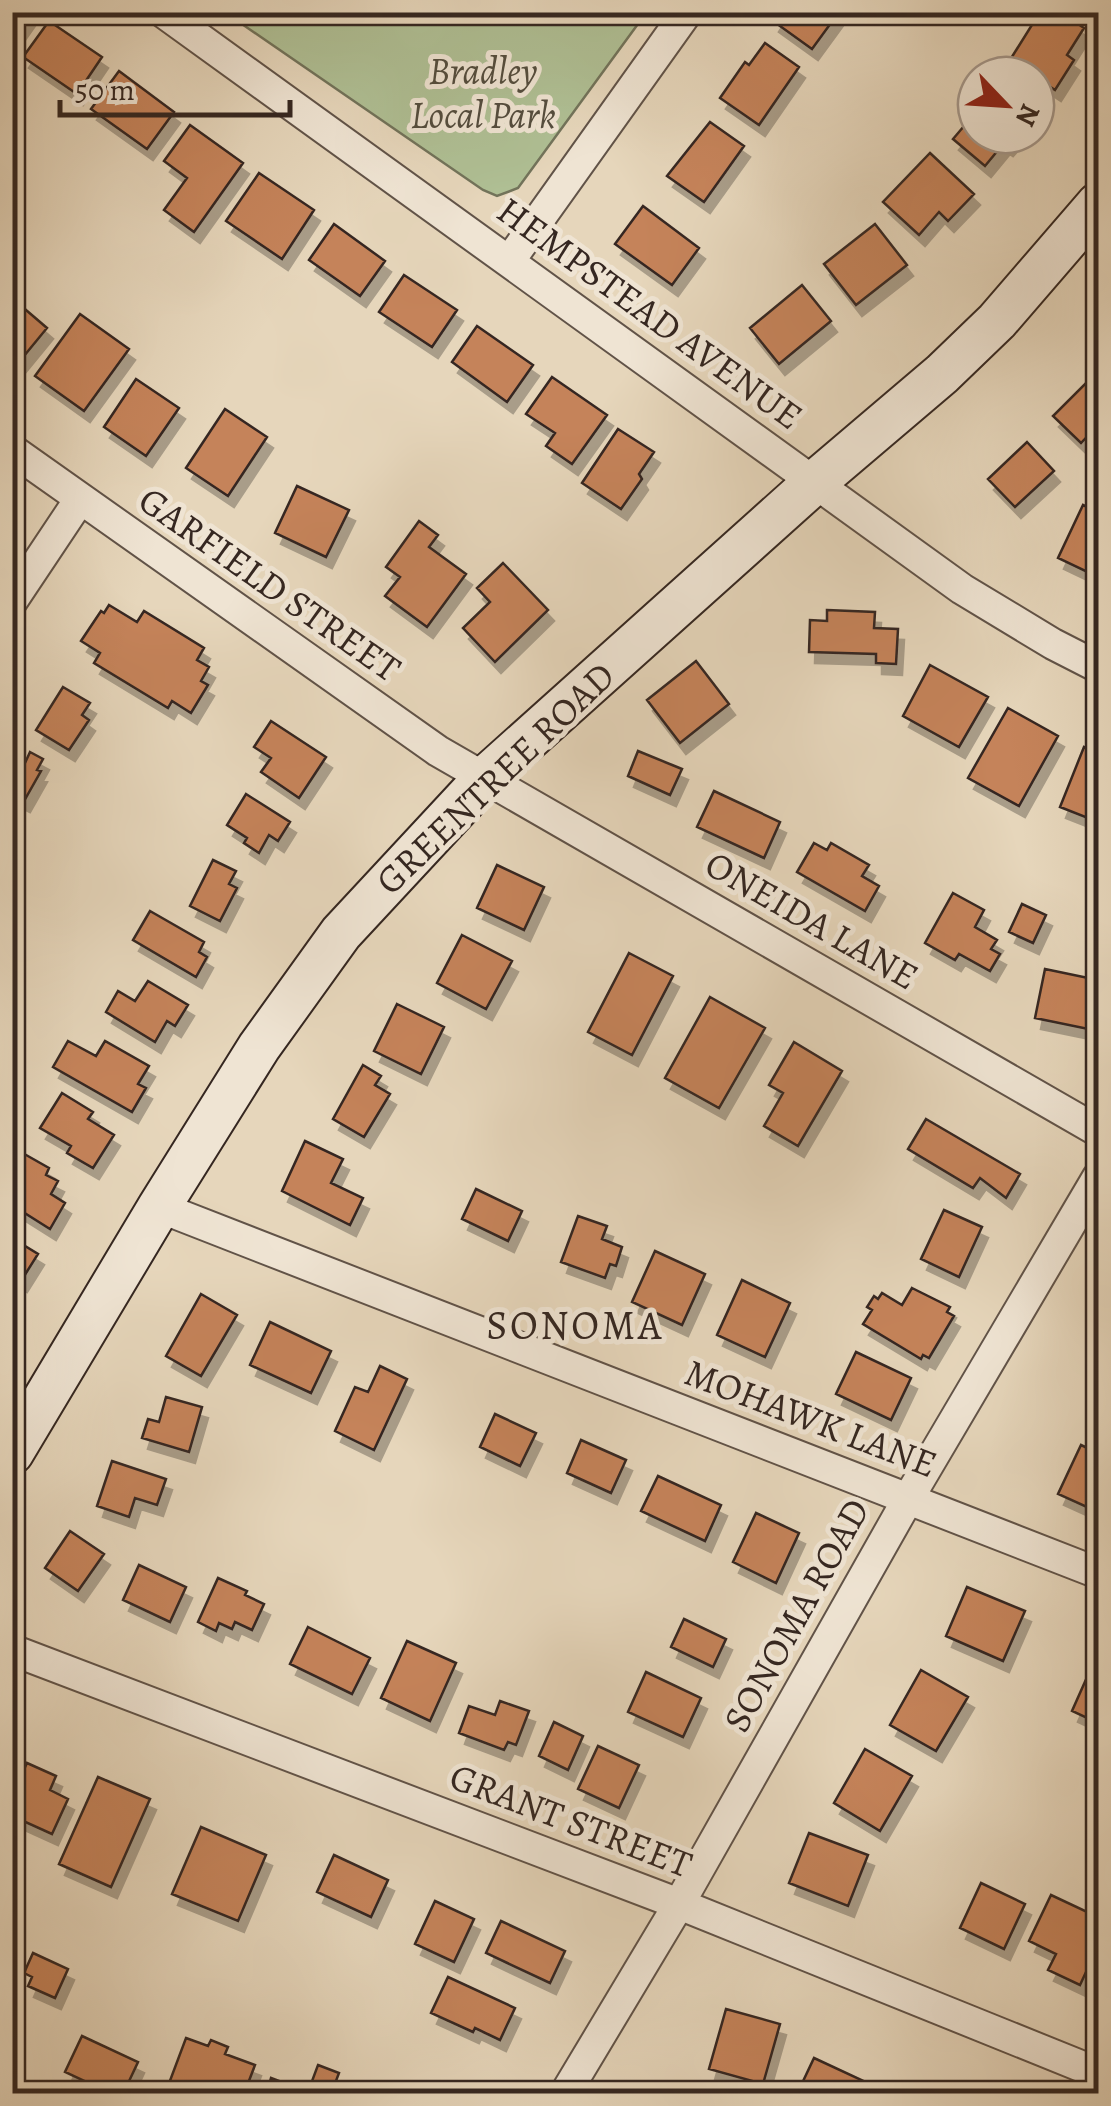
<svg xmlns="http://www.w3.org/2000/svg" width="1111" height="2106" viewBox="0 0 1111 2106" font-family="Alegreya,serif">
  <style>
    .green { fill: #afbf94; stroke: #72735a; stroke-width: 2.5 }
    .building { fill: #c5835a; stroke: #352721; stroke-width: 2.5; filter: url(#shadow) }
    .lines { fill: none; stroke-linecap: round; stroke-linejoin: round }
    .street-casing { stroke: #615348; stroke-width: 34 }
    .secondary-casing { stroke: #352721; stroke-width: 46 }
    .street { stroke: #efe4d3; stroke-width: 30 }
    .secondary { stroke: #efe4d3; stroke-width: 42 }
    .labels { text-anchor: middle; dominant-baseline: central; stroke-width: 10; stroke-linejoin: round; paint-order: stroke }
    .park-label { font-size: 38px; font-style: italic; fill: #544d3e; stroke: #efe4d3 }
    .street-label { font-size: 38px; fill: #352721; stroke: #efe4d3 }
    .neighbourhood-label { font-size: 40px; letter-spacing: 2.5px; fill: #352721; stroke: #efe4d3 }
  </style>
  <defs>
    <filter id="shadow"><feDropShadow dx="6" dy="11" stdDeviation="0" flood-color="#0004"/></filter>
  </defs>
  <rect width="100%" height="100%" fill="#e6d6bb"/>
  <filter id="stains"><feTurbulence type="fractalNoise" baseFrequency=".002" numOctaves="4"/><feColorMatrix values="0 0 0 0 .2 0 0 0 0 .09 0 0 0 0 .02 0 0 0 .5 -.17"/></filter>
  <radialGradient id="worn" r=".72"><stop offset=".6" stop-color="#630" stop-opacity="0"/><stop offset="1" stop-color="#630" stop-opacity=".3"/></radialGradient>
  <path class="green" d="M226,13h420l-128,175 -21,8 -14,-6z"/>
  <path class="building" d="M12,12h19l-19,27z
    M779,12h60l-27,37 -39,-28z
    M1040,12h20l24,16 -17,27 7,5 -19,30 -45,-30z
    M49,21l53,36 -25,37 -54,-37z
    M765,43l34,24 -40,58 -39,-27 25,-36 4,3z
    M119,71l55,41 -27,37 -56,-40z
    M976,112v23h40l-9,10 -3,-2 -19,23 -32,-27z
    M710,122l34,24 -40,56 -37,-26z
    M190,125l53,38 -49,69 -30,-22 23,-32 -23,-17z
    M930,153l44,41 -26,27 -9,-9 -20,23 -36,-33z
    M259,173l55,37 -32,49 -56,-38z
    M643,206l56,42 -27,37 -57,-41z
    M334,224l51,37 -25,35 -51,-36z
    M875,224l32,41 -51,40 -32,-41z
    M404,275l53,35 -25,37 -53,-35z
    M802,285l29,36 -52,43 -29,-36z
    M12,298l35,30 -28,34 -7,-5z
    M80,314l49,35 -45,62 -49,-35z
    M477,326l56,39 -26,37 -55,-40z
    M552,377l55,38 -35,49 -26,-18 9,-13 -29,-19z
    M136,379l43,29 -33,48 -42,-29z
    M1088,381l10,11v33l-17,18 -28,-27z
    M225,409l42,28 -39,59 -42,-28z
    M618,429l36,23 -15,22 3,5 -21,30 -39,-26z
    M1027,442l27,29 -39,36 -27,-28z
    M297,486l52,24 -23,47 -51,-24z
    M1083,505l15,7v65l-40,-19z
    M419,521l19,14 -9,12 37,27 -39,53 -42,-31 15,-19 -14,-10z
    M503,563l45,47 -53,52 -32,-34 27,-26 -13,-14z
    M109,605l28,17 7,-11 60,37 -7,12 12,7 -8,14 7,4 -17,28 -19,-12 -4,7 -74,-45 6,-10 -19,-12 20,-30 3,2z
    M827,610l48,2 -1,16 24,1 -2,35 -20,-1v-9l-67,-2 1,-32 17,1z
    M696,661l33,43 -49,39 -33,-43z
    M930,665l58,32 -29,50 -56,-31z
    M63,687l27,16 -8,12 7,5 -20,30 -33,-20z
    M1008,708l50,28 -39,70 -51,-28z
    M271,721l55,36 -27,41 -38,-26 10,-14 -17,-11z
    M1084,747l14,6v69l-38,-15z
    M638,751l44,18 -12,26 -42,-19z
    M30,752l13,7 -6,11 4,1 -17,30 -12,-6v-29l5,-8 8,5z
    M714,791l66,31 -16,36 -67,-31z
    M246,794l44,28 -12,19 -9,-6 -10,18 -15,-10 3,-5 -20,-13z
    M814,843l13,7 4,-7 38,22 -7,11 17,10 -14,25 -68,-39z
    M213,860l23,11 -7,13 8,4 -17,33 -30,-15z
    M497,865l47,22 -20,43 -47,-22z
    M953,893l31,17 -9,17 22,13 -6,9 9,5 -10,17 -31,-17 -4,6 -30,-17z
    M1022,904l24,11 -13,28 -24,-11z
    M150,911l54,31 -5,10 8,5 -11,20 -63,-37z
    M462,935l50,26 -26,48 -49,-26z
    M629,953l44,23 -41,79 -44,-23z
    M1045,969l53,11v51l-63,-13z
    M148,981l40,24 -13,21 -8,-5 -12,21 -49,-30 12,-21 17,10z
    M710,997l55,31 -46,80 -54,-30z
    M397,1004l47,23 -23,47 -47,-23z
    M68,1041l28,15 9,-15 44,25 -11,18 8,4 -14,24 -79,-45z
    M794,1042l48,29 -44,75 -34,-20 19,-33 -14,-8z
    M363,1065l18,11 -6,9 15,9 -26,43 -31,-18z
    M62,1093l31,19 -5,7 26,16 -21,33 -26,-15 4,-7 -31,-18z
    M926,1119l94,55 -14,24 -26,-20 -7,10 -65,-39z
    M305,1141l38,18 -12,24 32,15 -13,27 -68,-34z
    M12,1147l37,21 -3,7 12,6 -7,13 14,9 -15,26 -38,-24z
    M476,1189l46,22 -14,30 -46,-22z
    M944,1210l38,17 -23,50 -38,-18z
    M578,1216l29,10 -5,13 20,8 -6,19 -6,-2 -5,14 -44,-16z
    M12,1238l26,16 -17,27 -9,-5z
    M655,1251l50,23 -23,51 -50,-23z
    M742,1280l48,23 -25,54 -48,-22z
    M912,1288l38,19 -3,5 7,4 -25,42 -6,-3 -2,4 -58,-35 9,-14 -5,-3 7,-11 4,3 4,-6 20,12z
    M201,1294l36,21 -36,61 -35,-20z
    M270,1322l61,29 -20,42 -61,-28z
    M856,1352l55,26 -20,42 -55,-26z
    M380,1366l27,13 -33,71 -39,-19 20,-44 13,5z
    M166,1397l36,10 -13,45 -47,-14 6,-19 11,3z
    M495,1414l41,19 -16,33 -40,-19z
    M581,1440l45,20 -15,33 -44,-20z
    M1081,1445l17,8v59l-40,-18z
    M112,1461l54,18 -9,26 -22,-7 -6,19 -32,-11z
    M658,1476l63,29 -16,36 -64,-30z
    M756,1513l43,20 -23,50 -43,-21z
    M70,1531l34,23 -26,37 -33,-23z
    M139,1565l47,22 -16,35 -47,-22z
    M218,1578l29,13 -2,4 19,9 -12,26 -17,-8 -3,7 -13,-6 -3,8 -18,-9z
    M967,1587l58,24 -22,50 -57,-25z
    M684,1619l42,20 -13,28 -42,-20z
    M308,1627l62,31 -18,36 -62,-30z
    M407,1641l49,22 -26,58 -49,-23z
    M1096,1657l2,1v65l-26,-12z
    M921,1670l47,27 -32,54 -46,-26z
    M646,1672l55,26 -18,39 -55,-25z
    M500,1701l29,10 -13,34 -8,-3 -4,8 -45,-17 10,-27 26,9z
    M554,1722l29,14 -15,34 -29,-14z
    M598,1746l41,19 -20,43 -41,-19z
    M865,1749l47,27 -32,55 -46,-28z
    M27,1763l29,13 -6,14 18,9 -16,35 -40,-18v-21z
    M98,1777l52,22 -39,88 -52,-23z
    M201,1827l65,28 -28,66 -66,-27z
    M809,1833l59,22 -20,51 -59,-23z
    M334,1855l54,25 -17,37 -54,-25z
    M981,1883l44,21 -21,45 -44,-21z
    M1051,1895l47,22v29l-18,39 -32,-15 8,-16 -27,-13z
    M435,1901l39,18 -20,43 -39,-18z
    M501,1921l64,30 -15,32 -64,-30z
    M33,1953l35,16 -13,29 -27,-12 4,-9 -8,-4z
    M448,1977l67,31 -15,32 -25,-12 -2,4 -42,-19z
    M726,2009l54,15 -17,60 -54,-15z
    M82,2036l56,26 -15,32h-11l-47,-22z
    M186,2038l22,8 3,-6 17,7 -3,7 30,11 -11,29h-79z
    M814,2058l54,25 -5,11h-66z
    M318,2065l21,8 -8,21h-70l3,-11 5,2 2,-7 37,14z"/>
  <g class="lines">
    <g class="street-casing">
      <path id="street" d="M163,12l799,577 91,55 45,23
        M510,260l177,-248
        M12,450l426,301 660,380
        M12,601l68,-102
        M159,1207l939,366
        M12,1650l667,254 419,169
        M565,2094l114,-190 229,-405 190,-322"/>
    </g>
    <g class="secondary-casing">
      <path id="secondary" d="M12,1453l147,-246 100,-160 82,-114 144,-155 330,-296 127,-108 55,-53 101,-117"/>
    </g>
    <use href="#street" class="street"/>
    <use href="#secondary" class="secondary"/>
  </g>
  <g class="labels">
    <g class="park-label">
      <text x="483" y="71">Bradley<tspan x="483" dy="44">Local Park</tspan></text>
    </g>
    <g class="street-label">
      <text transform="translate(650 313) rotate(36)">HEMPSTEAD AVENUE</text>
      <text transform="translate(270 584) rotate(35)">GARFIELD STREET</text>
      <text transform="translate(495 778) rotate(-44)">GREENTREE ROAD</text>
      <text transform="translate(812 920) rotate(30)">ONEIDA LANE</text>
      <text transform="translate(811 1418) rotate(21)">MOHAWK LANE</text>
      <text transform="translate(796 1615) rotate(-61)">SONOMA ROAD</text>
      <text transform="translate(571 1820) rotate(21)">GRANT STREET</text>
    </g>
    <g class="neighbourhood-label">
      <text x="575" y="1325">SONOMA</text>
    </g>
  </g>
  <rect width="1111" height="2106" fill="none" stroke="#e6d6bb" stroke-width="50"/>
  <rect x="15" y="15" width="1081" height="2076" fill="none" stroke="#352721" stroke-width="5"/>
  <rect x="25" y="25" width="1061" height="2056" fill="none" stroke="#352721" stroke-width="2.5"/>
  <g transform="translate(1006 105) rotate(115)"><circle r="48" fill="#efe4d3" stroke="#a5988c" stroke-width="2.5"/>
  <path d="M0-8L18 38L0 25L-18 38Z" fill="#8f2418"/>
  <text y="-15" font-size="28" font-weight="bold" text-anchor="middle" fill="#352721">N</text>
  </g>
  <path d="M60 100v15h230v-15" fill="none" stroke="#352721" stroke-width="5"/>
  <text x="75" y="100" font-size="30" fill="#352721" stroke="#efe4d3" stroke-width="8" paint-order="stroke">50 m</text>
  <rect width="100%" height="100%" filter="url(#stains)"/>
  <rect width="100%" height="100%" fill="url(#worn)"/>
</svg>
